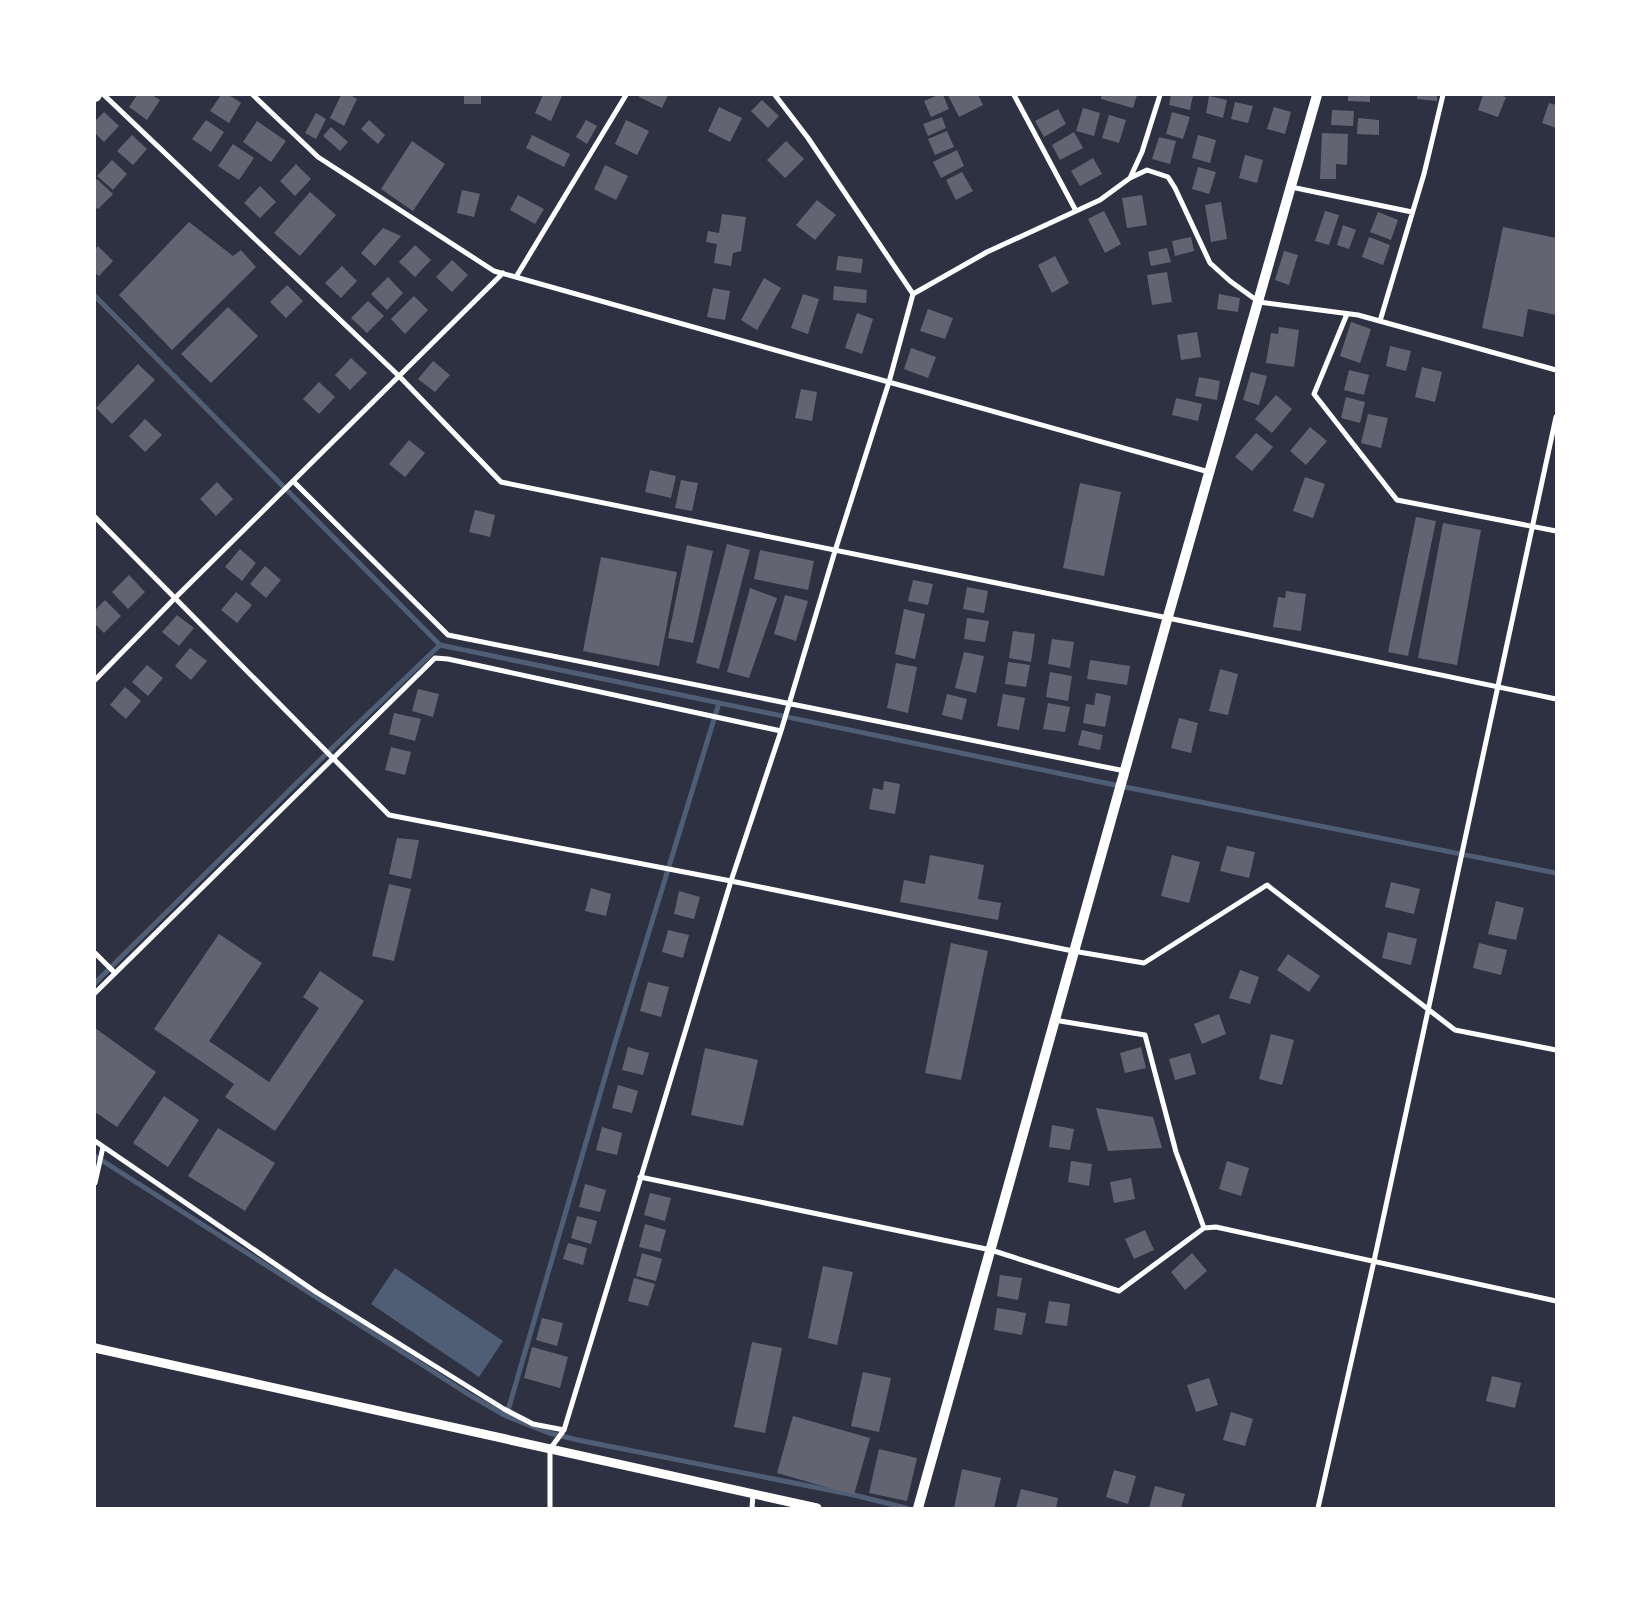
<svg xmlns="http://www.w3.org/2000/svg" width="1651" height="1603" viewBox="0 0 1651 1603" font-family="Figtree,sans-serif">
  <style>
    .water { fill: #4f5d75 }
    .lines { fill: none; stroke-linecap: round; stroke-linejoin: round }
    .stream { stroke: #4f5d75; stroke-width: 5 }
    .building { fill: #626471 }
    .minor { stroke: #fff; stroke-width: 5 }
    .tertiary { stroke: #fff; stroke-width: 9 }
    .secondary { stroke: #fff; stroke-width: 10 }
    .trunk { stroke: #fff; stroke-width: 12 }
  </style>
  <rect width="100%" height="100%" fill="#2d3142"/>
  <path class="water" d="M395,1268l108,73 -24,36 -108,-73z"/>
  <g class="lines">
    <path class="stream" d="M95,296l345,349 675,140 441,88
      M95,983l227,-225 118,-113
      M95,1156l373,238 38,22 43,17 29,7 276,55 52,13
      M507,1414l107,-368 105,-343"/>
  </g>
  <path class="building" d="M137,95h15l8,5 -13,20 -18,-13z
    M221,95h8l12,8 -12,20 -19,-12z
    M341,95h9l7,4 -13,27 -14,-8z
    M464,95h17v9h-17z
    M543,95l19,1 -11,25 -16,-8z
    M640,95h28l-6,13 -23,-11z
    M938,95h5l6,14 -18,8 -7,-16z
    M948,95h30l5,10 -24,12z
    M1102,95h35l-4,13 -32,-9z
    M1171,95h22l-3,15 -21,-5z
    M1348,95h22v7l-22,-1z
    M1417,95h20v6l-20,-2z
    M1483,95h17l6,2 -8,20 -20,-7z
    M1209,96l18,4 -4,18 -17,-5z
    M762,100l17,16 -11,12 -17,-17z
    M1235,102l18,4 -5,17 -17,-4z
    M1549,103l7,2v23l-14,-5z
    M719,107l23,11 -12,24 -22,-11z
    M1274,107l17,5 -6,22 -18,-5z
    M1083,108l17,5 -6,23 -18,-5z
    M1058,109l8,15 -22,13 -9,-16z
    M1332,110l22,1 -1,15 -22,-1z
    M104,112l15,14 -15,16 -9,-9v-12z
    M1172,112l18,5 -7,22 -17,-5z
    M316,113l10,6 -10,20 -11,-6z
    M1109,115l17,5 -7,23 -17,-5z
    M942,117l4,11 -18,8 -5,-12z
    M1358,118l21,2v15l-22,-1z
    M206,120l18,12 -13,20 -19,-13z
    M369,120l16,15 -7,9 -17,-15z
    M586,120l11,6 -10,18 -11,-7z
    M626,120l23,11 -12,24 -22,-11z
    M257,121l29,20 -15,21 -28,-20z
    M331,127l17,15 -8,9 -17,-15z
    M947,131l7,16 -19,8 -7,-16z
    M1074,132l9,16 -23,12 -8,-15z
    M1322,133l26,1 -1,31 -11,-1v15h-16z
    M132,135l15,14 -14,16 -16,-14z
    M532,135l38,19 -6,13 -38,-19z
    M1198,135l18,5 -6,23 -18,-5z
    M1159,137l17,4 -6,23 -18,-5z
    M412,141l33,23 -32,47 -32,-22z
    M786,141l18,18 -19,19 -18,-18z
    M233,144l21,14 -15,22 -21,-14z
    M957,150l7,16 -23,12 -8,-16z
    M1245,155l18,5 -6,23 -18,-5z
    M1093,158l9,16 -22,12 -9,-15z
    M112,160l15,14 -14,16 -16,-14z
    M296,164l15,15 -16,17 -15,-15z
    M605,165l23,11 -12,24 -22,-11z
    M1198,167l18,5 -7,22 -17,-5z
    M962,172l11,19 -17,9 -10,-20z
    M97,179l16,15 -15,15 -3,-2v-25z
    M260,186l16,16 -16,16 -16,-15z
    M462,190l18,4 -6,23 -17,-4z
    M310,192l26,23 -36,41 -26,-23z
    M518,195l26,14 -9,15 -25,-14z
    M1142,195l5,30 -20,3 -5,-30z
    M817,200l19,15 -21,25 -19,-15z
    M1221,202l6,37 -16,3 -6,-37z
    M1104,211l17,33 -16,9 -17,-34z
    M1325,211l14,4 -10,30 -14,-4z
    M1378,212l20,8 -7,20 -21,-8z
    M722,214l24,3 -5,34 -8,2 -2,13 -17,-3 3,-19 -11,-2 2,-11 11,2z
    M189,222l44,34 8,-6 15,17 -84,83 -53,-55z
    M1343,225l13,5 -7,19 -12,-4z
    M1503,227l53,11v77l-28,-6 -5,28 -41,-9z
    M383,228l18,8 -26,30 -14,-13z
    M1191,237l3,14 -19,5 -3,-15z
    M1369,237l21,8 -7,20 -21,-8z
    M415,245l16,15 -16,17 -16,-15z
    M98,246l15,15 -14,15 -4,-3v-24z
    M1167,248l4,14 -20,4 -3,-14z
    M1284,251l14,4 -9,30 -14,-5z
    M838,256l25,3 -2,14 -25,-3z
    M1055,256l14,27 -17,10 -14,-28z
    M452,260l16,15 -16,17 -16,-15z
    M342,266l15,15 -16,17 -16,-15z
    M1167,272l5,30 -20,3 -5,-30z
    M388,277l15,16 -16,17 -16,-16z
    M764,278l17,10 -24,42 -16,-10z
    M287,285l16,16 -17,17 -16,-16z
    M834,286l33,4 -1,13 -33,-3z
    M713,288l17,3 -5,29 -18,-3z
    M803,294l16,5 -11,35 -17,-6z
    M1219,294l21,4 -2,14 -21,-3z
    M414,296l14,14 -23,24 -14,-15z
    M368,301l16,15 -17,17 -16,-15z
    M228,307l30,29 -47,47 -30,-29z
    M928,309l25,9 -8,21 -25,-8z
    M857,313l16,6 -11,35 -17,-6z
    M1351,322l20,7 -11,34 -20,-7z
    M1279,327l20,3 -5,37 -28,-4 5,-30 7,1z
    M1197,332l4,25 -20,3 -4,-25z
    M1390,346l21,5 -5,20 -20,-5z
    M911,348l25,9 -8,21 -24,-9z
    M351,358l16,15 -17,17 -15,-15z
    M433,361l17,14 -15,17 -17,-13z
    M138,364l17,16 -43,44 -16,-16z
    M1422,367l20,5 -7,30 -20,-5z
    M1349,370l20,5 -5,20 -20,-5z
    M1251,372l16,4 -8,29 -16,-5z
    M1199,377l21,4 -3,19 -22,-4z
    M319,382l16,15 -16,17 -16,-15z
    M801,389l16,3 -5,29 -17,-3z
    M1276,395l16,14 -20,24 -17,-14z
    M1346,397l19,5 -5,21 -19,-5z
    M1176,398l26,6 -4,17 -26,-6z
    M1368,414l20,4 -7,30 -20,-5z
    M145,419l17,16 -17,17 -16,-16z
    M1310,427l17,14 -21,24 -16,-14z
    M1256,433l17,14 -21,24 -17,-14z
    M409,440l16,13 -20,24 -16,-13z
    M650,470l26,6 -5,22 -26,-6z
    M1305,477l20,7 -12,34 -20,-7z
    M681,480l17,3 -6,28 -17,-3z
    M217,482l16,17 -17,17 -16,-17z
    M1080,483l41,9 -17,84 -41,-8z
    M475,510l20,5 -5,22 -21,-5z
    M1416,517l20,4 -28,135 -20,-4z
    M1443,523l38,7 -24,135 -39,-7z
    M727,544l23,6 -31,119 -23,-6z
    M687,545l26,6 -20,92 -25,-5z
    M240,549l16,14 -14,18 -17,-14z
    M760,550l54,11 -6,29 -54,-11z
    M601,557l76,15 -18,94 -76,-15z
    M265,566l16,14 -15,18 -16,-14z
    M129,575l16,17 -17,17 -16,-17z
    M913,580l20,4 -5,21 -20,-4z
    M967,587l21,4 -4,22 -21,-4z
    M750,588l27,10 -28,80 -22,-6z
    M1286,591l20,3 -5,37 -28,-4 5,-30 7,1z
    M236,592l16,13 -15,18 -16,-13z
    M785,595l23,6 -12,40 -22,-7z
    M105,600l16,16 -17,17 -9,-9v-14z
    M904,609l21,5 -10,45 -20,-5z
    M177,615l17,13 -15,18 -17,-14z
    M967,618l22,3 -4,21 -21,-3z
    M1013,631l22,3 -4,28 -22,-4z
    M1052,639l22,3 -4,26 -22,-4z
    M190,648l17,13 -16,19 -16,-14z
    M964,652l20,4 -8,37 -21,-5z
    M1090,660l40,6 -3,19 -40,-6z
    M1008,662l22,3 -4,22 -21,-3z
    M896,663l21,4 -9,46 -21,-5z
    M147,665l16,13 -15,18 -16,-14z
    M1220,669l18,5 -10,41 -19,-4z
    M1050,672l22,4 -4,25 -22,-4z
    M125,687l16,14 -15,18 -16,-14z
    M418,689l21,5 -6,23 -21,-6z
    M1096,693l15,3 -6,31 -22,-4 3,-19 8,1z
    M947,694l20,5 -5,21 -20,-5z
    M1003,694l22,4 -6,32 -22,-4z
    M1048,703l22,4 -5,25 -22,-3z
    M394,713l27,6 -6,22 -26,-7z
    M1179,718l19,5 -7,30 -20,-5z
    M1082,730l21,5 -3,15 -22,-5z
    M391,747l20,5 -6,23 -20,-5z
    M884,781l16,3 -5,30 -26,-5 4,-21 10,2z
    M397,838l22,2 -8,39 -22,-5z
    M1227,846l28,6 -6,26 -29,-7z
    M930,855l54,10 -6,34 23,4 -3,17 -98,-18 4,-22 21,4z
    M1172,855l28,7 -11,41 -28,-7z
    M1391,882l29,7 -6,25 -29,-7z
    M389,884l22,5 -17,72 -22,-5z
    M591,888l20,6 -5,22 -21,-5z
    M679,891l21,6 -6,22 -20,-5z
    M1496,901l28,7 -8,32 -28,-6z
    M668,930l21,5 -6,23 -21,-6z
    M1388,932l29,7 -6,26 -29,-7z
    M219,934l43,29 -53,78 60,41 50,-74 -16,-11 17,-26 44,30 -89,130 -50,-34 9,-13 -80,-55z
    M951,943l37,8 -27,129 -36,-7z
    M1479,943l28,7 -6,25 -28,-7z
    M1288,954l32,22 -11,16 -32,-22z
    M1240,970l19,7 -9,27 -21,-6z
    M648,982l21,5 -8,30 -21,-6z
    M1219,1014l7,20 -24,10 -8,-20z
    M95,1028l61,44 -39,55 -22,-15z
    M1271,1034l23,6 -12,45 -23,-6z
    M628,1047l21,6 -6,22 -21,-5z
    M1141,1047l5,21 -21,5 -5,-20z
    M705,1048l53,12 -15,66 -52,-11z
    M1190,1053l6,21 -21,6 -6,-21z
    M618,1085l20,6 -6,22 -20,-5z
    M164,1096l35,24 -31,47 -35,-24z
    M1096,1108l57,9 9,31 -54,3z
    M1052,1125l22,4 -4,21 -21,-3z
    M602,1127l20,6 -5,22 -21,-5z
    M218,1128l57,35 -30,48 -57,-35z
    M1071,1161l21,3 -3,22 -21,-4z
    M1227,1161l22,7 -8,28 -22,-7z
    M1131,1178l4,21 -21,4 -4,-21z
    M585,1184l21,6 -6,22 -21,-5z
    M650,1193l21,5 -6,23 -21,-6z
    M577,1216l20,5 -6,23 -20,-6z
    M645,1224l21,6 -6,22 -21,-5z
    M1145,1230l9,20 -20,9 -9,-20z
    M568,1243l19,5 -4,17 -20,-6z
    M642,1253l20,6 -6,22 -20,-5z
    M1192,1253l15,18 -22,19 -14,-18z
    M823,1266l30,6 -16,73 -29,-7z
    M1000,1275l22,3 -4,22 -21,-4z
    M634,1278l21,6 -7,22 -20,-5z
    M1049,1301l21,3 -3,22 -22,-3z
    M997,1308l29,5 -4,22 -28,-5z
    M542,1318l21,5 -6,23 -21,-6z
    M752,1342l30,6 -17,85 -31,-6z
    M532,1347l36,10 -8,31 -36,-10z
    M863,1372l28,6 -12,54 -28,-6z
    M1492,1376l29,7 -6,25 -29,-7z
    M1209,1378l9,27 -22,7 -9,-27z
    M1231,1412l22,7 -8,27 -22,-6z
    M793,1416l77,22 -16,57 -77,-22z
    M879,1449l38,9 -10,43 -38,-8z
    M962,1469l39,9 -7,30h-40z
    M1114,1470l22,6 -8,28 -22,-7z
    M1155,1486l30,8 -4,14h-32z
    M1021,1489l37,9 -2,10h-40z"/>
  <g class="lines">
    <path class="minor" d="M104,95l295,281 102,106 667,136 388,81
      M253,95l65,62 176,114 715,201
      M1014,95l62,116
      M1130,178l17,-8 21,7 7,11 35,75 20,18 29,21 99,13 198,55
      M1291,187l121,25
      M516,277l110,-182
      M913,294l74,-42 113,-52 30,-22 12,-26 18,-57
      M1347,314l-33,80 83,106 159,31
      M1380,321l44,-147 19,-79
      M293,481l155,154 677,136
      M95,517l294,298 342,66 342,70 71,12 123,-78 188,145 101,20
      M95,680l80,-82 328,-325
      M95,953l20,20
      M95,993l340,-335 13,1 333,72
      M1054,1020l91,15 31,117 28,76
      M95,1141l221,151 188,117 29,15 31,6
      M640,1177l351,73 128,41 85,-63 12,-1 340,74
      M95,1183l8,-36
      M550,1508v-59l14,-19 167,-549 50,-150 54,-180 54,-169 24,-88 -105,-156 -33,-43
      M752,1508l1,-14
      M1318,1508l56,-247 182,-844"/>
    <path class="tertiary" d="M95,1348l722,160"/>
    <path class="secondary" d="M918,1508l251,-895 148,-518"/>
    <path class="trunk" d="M95,96l1,-1"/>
  </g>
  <rect width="1651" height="1603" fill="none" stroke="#ffffff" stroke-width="192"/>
</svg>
